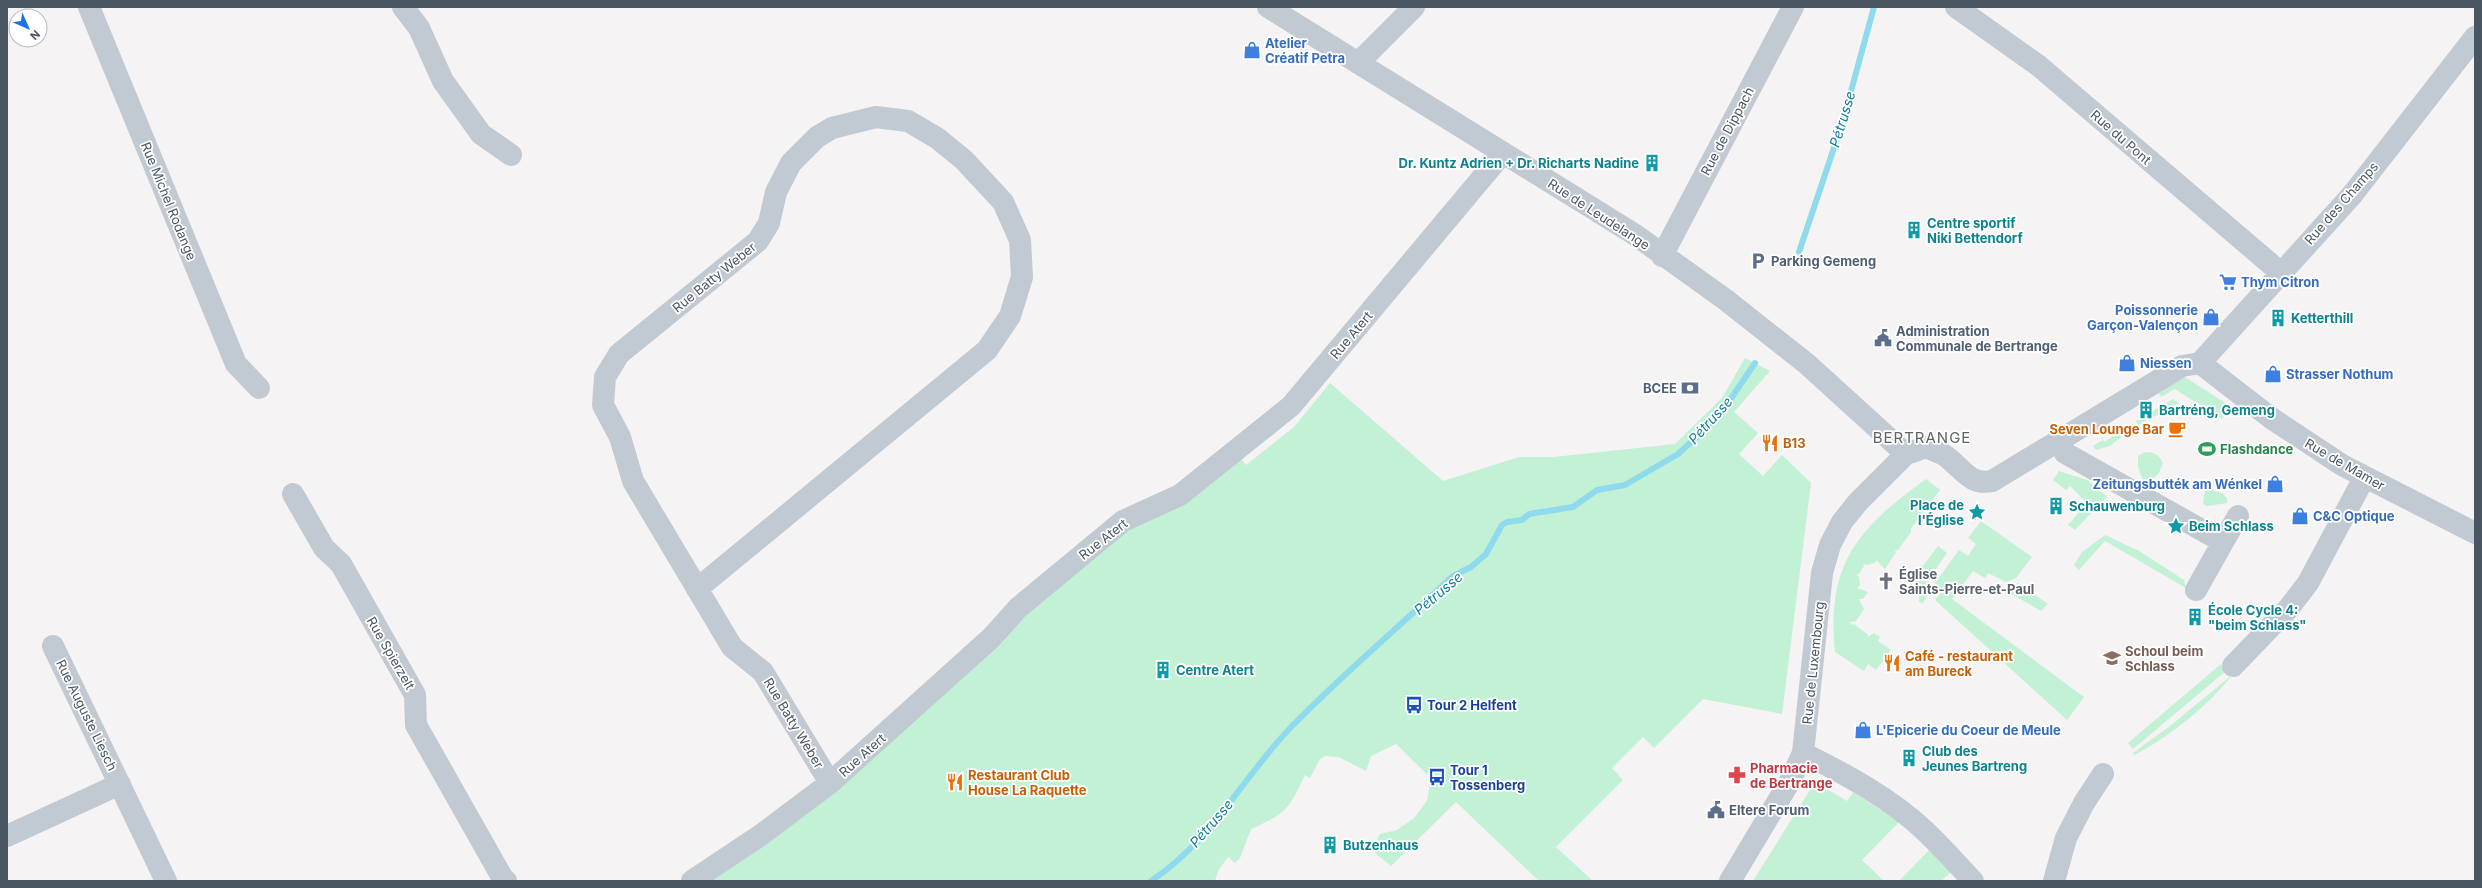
<svg xmlns="http://www.w3.org/2000/svg" width="2482" height="888" viewBox="0 0 2482 888" font-family="Inter,sans-serif">
  <style>
    .green { fill: #c3f1d5 }
    .lines { fill: none; stroke-linecap: round; stroke-linejoin: round }
    .stream { stroke: #90daee; stroke-width: 6 }
    .minor { stroke: #c1cad2; stroke-width: 22 }
    .labels { text-anchor: middle; dominant-baseline: central; stroke-width: 3.5; stroke-linejoin: round; paint-order: stroke }
    .shop-label { font-size: 13px; font-weight: bold; fill: #366cbe; stroke: #fff; text-anchor: start }
    .street-label { font-size: 13px; fill: #4a5661; stroke: #fff }
    .culture-label { font-size: 13px; font-weight: bold; fill: #0d838f; stroke: #fff; text-anchor: start }
    .service-label { font-size: 13px; font-weight: bold; fill: #4e5e75; stroke: #fff; text-anchor: start }
    .food-label { font-size: 13px; font-weight: bold; fill: #c56008; stroke: #fff; text-anchor: start }
    .leisure-label { font-size: 13px; font-weight: bold; fill: #27864d; stroke: #fff; text-anchor: start }
    .worship-label { font-size: 13px; font-weight: bold; fill: #5b616d; stroke: #fff; text-anchor: start }
    .education-label { font-size: 13px; font-weight: bold; fill: #785e54; stroke: #fff; text-anchor: start }
    .transit-label { font-size: 13px; font-weight: bold; fill: #164399; stroke: #fff; text-anchor: start }
    .health-label { font-size: 13px; font-weight: bold; fill: #be3a42; stroke: #fff; text-anchor: start }
    .water-label { font-size: 14px; font-style: italic; fill: #0c7c9b; stroke: #fff }
    .quarter-label { font-size: 15px; letter-spacing: 1px; fill: #5f6368; stroke: #fff }
  </style>
  <rect width="100%" height="100%" fill="#f5f3f3"/>
  <path class="green" d="M1745,358l25,13 -36,41 24,21 -19,21 24,22 19,-21 29,28 -29,231 -79,-15 -49,49 -11,-11 -31,31 11,12 -67,67 37,34h-54l-83,-79 -65,64 -16,-13v-10l5,-9 17,-4 17,-12 13,-17 3,-18 3,-3 -37,-36 -25,12 -5,15 -27,-14 -13,-1 -6,3 -10,19 -5,-3c-17,35 -17,37 -54,54l-11,29 -5,5 -7,-6 -10,14 -3,10h-523l69,-46 257,-227 217,-156 11,13 48,-38 36,-44 113,98 76,-24h35l121,-13 47,-46z
    M2185,377l45,29 -8,13 -47,-30 -14,8 -3,-5z
    M2173,399l6,4 -41,22 -2,-4z
    M2123,428l3,5 -16,13 -14,4 -3,-4 10,-6 2,2z
    M2145,452c10,0 14,3 18,11l-4,10 -11,10h-4l-6,-16v-11z
    M2059,471l28,9 20,17 -32,33 -7,-5 19,-22 -17,-17 -4,4 -13,-10z
    M1926,479l14,11 -29,38v4l-13,18h-4l2,2 -11,17 -9,-9 -1,3 -9,2 -3,-2 1,3 -5,8h-3l3,3 1,8 -3,3 11,4 -5,7h-4l5,10 -8,12 -6,1 1,3 3,-1 13,10 1,3 6,-4 6,4 -2,4 13,9 -15,20 -8,-6 -4,7 -29,-19c-9,-88 23,-124 91,-173z
    M2209,489l15,5 3,5v4l-20,3 -4,-2 2,-13z
    M1981,521l51,36 -16,21 -10,4 -18,-9 -3,5 -12,-7 -21,28 132,98 -17,23 -132,-120 6,-8 -8,-6 26,-36 9,6 8,-12 -8,-6z
    M2105,535l34,16 45,29 2,8 -81,-47 -26,29 -5,-5 8,-13z
    M1938,546l9,7 -25,36 5,8 -6,8 1,-2 -3,-1v-13l-3,2 -7,-5 12,-17 3,1 -2,-3z
    M2018,583l30,21 -7,7 -36,-21z
    M2221,664l5,7 -93,78 -5,-6z
    M2232,675c-20,28 -67,65 -98,80l-1,-2 37,-27z
    M1815,782l32,19 6,-9 46,30 -37,38 22,21h-131z
    M1929,850l22,22 -10,9h-42z"/>
  <g class="lines">
    <path class="stream" d="M1799,252l43,-128 32,-117
      M1151,881c60,-39 93,-106 142,-156 51,-52 107,-99 160,-149l18,-9 15,-13 16,-29 5,-3 15,-2 7,-6 44,-7 24,-17 28,-5 53,-31 23,-21 27,-30 27,-40"/>
    <path class="minor" d="M89,7l147,357 23,24
      M403,7l16,21 24,53 38,53 30,21
      M1268,7l366,227 92,66 81,64 99,90
      M1956,7l83,59 241,206
      M1358,63l56,-56
      M1662,256l131,-249
      M2200,363l152,-168 123,-158
      M2065,453l158,89 -27,48
      M293,494l31,54 17,16 74,131 1,30 86,152 4,4
      M2223,542l15,-26
      M697,589l290,-239 23,-34 12,-39 -2,-37 -17,-38 -39,-42 -27,-22 -29,-17 -32,-4 -44,11 -15,9 -26,26 -15,29 -7,31 -11,18 -139,113 -14,23 -2,28 17,32 13,44 99,166 31,25 67,111
      M53,646l113,235
      M2233,666l55,-57 20,-26 56,-105
      M1803,753c42,21 87,45 121,77 17,16 33,34 49,51
      M7,836l113,-52
      M692,881l69,-46 69,-52 161,-145 27,-30 105,-87 57,-26 111,-89 211,-252
      M1730,881l60,-100 13,-28 19,-180 8,-28 12,-23 16,-20 48,-48 20,-7c6,3 13,5 18,8 18,12 25,31 48,26l190,-115 18,-3 71,55 71,47 133,68
      M2054,881l12,-43 18,-35 19,-29"/>
  </g>
  <defs>
    <g id="shop-bare" transform="scale(1.38)"><path d="M-5-2.5h2.3a2.7 3.5 0 0 1 5.4 0H5L5.5 6h-11ZM-1.5-2.5h3a1.5 2.3 0 0 0-3 0Z" fill="#3f7fe0" stroke="#fff" stroke-width="2.5" paint-order="stroke"/></g>
    <g id="building-bare" transform="scale(1.38)"><path d="M-4-6H4V6H1V3H-1V6H-4ZM-2.5-4.3h1.7v1.8h-1.7ZM.8-4.3h1.7v1.8H.8ZM-2.5-1h1.7V.8h-1.7ZM.8-1h1.7V.8H.8Z" fill="#0f9aa8" stroke="#fff" stroke-width="2.5" paint-order="stroke"/></g>
    <g id="parking-bare" transform="scale(1.38)"><path d="M-3.5-5.5H1a3.5 3.5 0 0 1 0 7H-1V5.5H-3.5ZM-1-3.4V-.6H.8a1.4 1.4 0 0 0 0-2.8Z" fill="#5c6f8a" stroke="#fff" stroke-width="2.5" paint-order="stroke"/></g>
    <g id="supermarket-bare" transform="scale(1.38)"><path d="M-6-5.5h2.5l.6 2H6L4.5 2H-2.5L-4.4-4H-6ZM-1.5 3.2a1.3 1.3 0 1 0 .1 0ZM3 3.2a1.3 1.3 0 1 0 .1 0Z" fill="#3f7fe0" stroke="#fff" stroke-width="2.5" paint-order="stroke"/></g>
    <g id="civic-bare" transform="scale(1.38)"><path d="M-.6-6.5H3V-4.5H.6V-3L4-1V1h2V6H-6V1h2V-1L-.6-3ZM-1.2 2.5V6h2.4V2.5Z" fill="#5c6f8a" stroke="#fff" stroke-width="2.5" paint-order="stroke"/></g>
    <g id="bank-bare" transform="scale(1.38)"><path d="M-6-4H6V4H-6ZM0-2.3a2.3 2.3 0 1 0 0 4.6a2.3 2.3 0 1 0 0-4.6Z" fill="#5c6f8a" stroke="#fff" stroke-width="2.5" paint-order="stroke"/></g>
    <g id="cafe-bare" transform="scale(1.38)"><path d="M-5.5-4.5H6V0H3Q3 3.5 0 3.5H-2.5Q-5.5 3.5-5.5 0ZM3-3.2v2h1.7v-2ZM-6 4.5H4V6H-6Z" fill="#e8710a" stroke="#fff" stroke-width="2.5" paint-order="stroke"/></g>
    <g id="restaurant-bare" transform="scale(1.38)"><path d="M-5-6h1v4h1v-4h1v4h1v-4h1v5L-1.5 .5V6h-2V.5L-5-1ZM5-6V6H3V1.5H1.5Q1.5-4 5-6Z" fill="#e8710a" stroke="#fff" stroke-width="2.5" paint-order="stroke"/></g>
    <g id="stadium-bare" transform="scale(1.38)"><path d="M0-5a6.5 5 0 1 0 0 10a6.5 5 0 1 0 0-10ZM-3.5-1.8h7v3.6h-7Z" fill="#2e9e5b" stroke="#fff" stroke-width="2.5" paint-order="stroke"/></g>
    <g id="sight-bare" transform="scale(1.38)"><path d="M0-6L1.8-2.2L6-1.7L2.9 1.2L3.7 5.4L0 3.3L-3.7 5.4L-2.9 1.2L-6-1.7L-1.8-2.2Z" fill="#0f9aa8" stroke="#fff" stroke-width="2.5" paint-order="stroke"/></g>
    <g id="church-bare" transform="scale(1.38)"><path d="M-1.2-6h2.4v3.5h3.3v2.4h-3.3V6h-2.4V-.1h-3.3v-2.4h3.3Z" fill="#6b7280" stroke="#fff" stroke-width="2.5" paint-order="stroke"/></g>
    <g id="school-bare" transform="scale(1.38)"><path d="M0-5L7-2L0 1L-7-2ZM-4 1L0 2.5L4 1V4Q0 6-4 4Z" fill="#8d6e63" stroke="#fff" stroke-width="2.5" paint-order="stroke"/></g>
    <g id="bus-bare" transform="scale(1.38)"><path d="M-5-6H5V4H4V6H2V4H-2V6H-4V4H-5ZM-3.5-4V0h7V-4ZM-3.5 1.2v1.5H-2V1.2ZM2 1.2v1.5H3.5V1.2Z" fill="#1a4fb4" stroke="#fff" stroke-width="2.5" paint-order="stroke"/></g>
    <g id="pharmacy-bare" transform="scale(1.38)"><path d="M-2-6h4v4h4v4h-4v4h-4v-4h-4v-4h4Z" fill="#e0444e" stroke="#fff" stroke-width="2.5" paint-order="stroke"/></g>
  </defs>
  <g fill-rule="evenodd">
    <use href="#shop-bare" x="1252" y="50"/>
    <use href="#building-bare" x="1652" y="163"/>
    <use href="#building-bare" x="1914" y="230"/>
    <use href="#parking-bare" x="1758" y="261"/>
    <use href="#supermarket-bare" x="2228" y="282"/>
    <use href="#shop-bare" x="2211" y="317"/>
    <use href="#building-bare" x="2278" y="318"/>
    <use href="#civic-bare" x="1883" y="338"/>
    <use href="#shop-bare" x="2127" y="363"/>
    <use href="#shop-bare" x="2273" y="374"/>
    <use href="#bank-bare" x="1690" y="388"/>
    <use href="#building-bare" x="2146" y="410"/>
    <use href="#cafe-bare" x="2177" y="429"/>
    <use href="#restaurant-bare" x="1770" y="443"/>
    <use href="#stadium-bare" x="2207" y="449"/>
    <use href="#shop-bare" x="2275" y="484"/>
    <use href="#building-bare" x="2056" y="506"/>
    <use href="#sight-bare" x="1977" y="512"/>
    <use href="#shop-bare" x="2300" y="516"/>
    <use href="#sight-bare" x="2176" y="526"/>
    <use href="#church-bare" x="1886" y="581"/>
    <use href="#building-bare" x="2195" y="617"/>
    <use href="#school-bare" x="2112" y="658"/>
    <use href="#restaurant-bare" x="1892" y="663"/>
    <use href="#building-bare" x="1163" y="670"/>
    <use href="#bus-bare" x="1414" y="705"/>
    <use href="#shop-bare" x="1863" y="730"/>
    <use href="#building-bare" x="1909" y="758"/>
    <use href="#pharmacy-bare" x="1737" y="775"/>
    <use href="#bus-bare" x="1437" y="777"/>
    <use href="#restaurant-bare" x="955" y="782"/>
    <use href="#civic-bare" x="1716" y="810"/>
    <use href="#building-bare" x="1330" y="845"/>
  </g>
  <g class="labels">
    <g class="shop-label">
      <text x="1265" y="43">Atelier<tspan x="1265" dy="15">Créatif Petra</tspan></text>
      <text x="2241" y="282">Thym Citron</text>
      <text x="2198" y="310" text-anchor="end">Poissonnerie<tspan x="2198" dy="15">Garçon-Valençon</tspan></text>
      <text x="2140" y="363">Niessen</text>
      <text x="2286" y="374">Strasser Nothum</text>
      <text x="2262" y="484" text-anchor="end">Zeitungsbutték am Wénkel</text>
      <text x="2313" y="516">C&amp;C Optique</text>
      <text x="1876" y="730">L'Epicerie du Coeur de Meule</text>
    </g>
    <g class="street-label">
      <text transform="translate(1727 131) rotate(-62)">Rue de Dippach</text>
      <text transform="translate(2121 137) rotate(41)">Rue du Pont</text>
      <text transform="translate(169 201) rotate(68)">Rue Michel Rodange</text>
      <text transform="translate(2341 203) rotate(-49)">Rue des Champs</text>
      <text transform="translate(1599 214) rotate(33)">Rue de Leudelange</text>
      <text transform="translate(714 277) rotate(-39)">Rue Batty Weber</text>
      <text transform="translate(1351 335) rotate(-50)">Rue Atert</text>
      <text transform="translate(2345 464) rotate(30)">Rue de Mamer</text>
      <text transform="translate(1103 539) rotate(-38)">Rue Atert</text>
      <text transform="translate(391 653) rotate(60)">Rue Spierzelt</text>
      <text transform="translate(1813 663) rotate(-84)">Rue de Luxembourg</text>
      <text transform="translate(87 715) rotate(64)">Rue Auguste Liesch</text>
      <text transform="translate(794 723) rotate(59)">Rue Batty Weber</text>
      <text transform="translate(862 755) rotate(-42)">Rue Atert</text>
    </g>
    <g class="culture-label">
      <text x="1639" y="163" text-anchor="end">Dr. Kuntz Adrien + Dr. Richarts Nadine</text>
      <text x="1927" y="223">Centre sportif<tspan x="1927" dy="15">Niki Bettendorf</tspan></text>
      <text x="2291" y="318">Ketterthill</text>
      <text x="2159" y="410">Bartréng, Gemeng</text>
      <text x="1964" y="505" text-anchor="end">Place de<tspan x="1964" dy="15">l'Église</tspan></text>
      <text x="2069" y="506">Schauwenburg</text>
      <text x="2189" y="526">Beim Schlass</text>
      <text x="2208" y="610">École Cycle 4:<tspan x="2208" dy="15">"beim Schlass"</tspan></text>
      <text x="1176" y="670">Centre Atert</text>
      <text x="1922" y="751">Club des<tspan x="1922" dy="15">Jeunes Bartreng</tspan></text>
      <text x="1343" y="845">Butzenhaus</text>
    </g>
    <g class="service-label">
      <text x="1771" y="261">Parking Gemeng</text>
      <text x="1896" y="331">Administration<tspan x="1896" dy="15">Communale de Bertrange</tspan></text>
      <text x="1677" y="388" text-anchor="end">BCEE</text>
      <text x="1729" y="810">Eltere Forum</text>
    </g>
    <g class="food-label">
      <text x="2164" y="429" text-anchor="end">Seven Lounge Bar</text>
      <text x="1783" y="443">B13</text>
      <text x="1905" y="656">Café - restaurant<tspan x="1905" dy="15">am Bureck</tspan></text>
      <text x="968" y="775">Restaurant Club<tspan x="968" dy="15">House La Raquette</tspan></text>
    </g>
    <g class="leisure-label">
      <text x="2220" y="449">Flashdance</text>
    </g>
    <g class="worship-label">
      <text x="1899" y="574">Église<tspan x="1899" dy="15">Saints-Pierre-et-Paul</tspan></text>
    </g>
    <g class="education-label">
      <text x="2125" y="651">Schoul beim<tspan x="2125" dy="15">Schlass</tspan></text>
    </g>
    <g class="transit-label">
      <text x="1427" y="705">Tour 2 Helfent</text>
      <text x="1450" y="770">Tour 1<tspan x="1450" dy="15">Tossenberg</tspan></text>
    </g>
    <g class="health-label">
      <text x="1750" y="768">Pharmacie<tspan x="1750" dy="15">de Bertrange</tspan></text>
    </g>
    <g class="water-label">
      <text transform="translate(1842 119) rotate(-73)">Pétrusse</text>
      <text transform="translate(1710 420) rotate(-48)">Pétrusse</text>
      <text transform="translate(1438 593) rotate(-40)">Pétrusse</text>
      <text transform="translate(1211 823) rotate(-49)">Pétrusse</text>
    </g>
    <g class="quarter-label">
      <text x="1922" y="437">BERTRANGE</text>
    </g>
  </g>
  <rect width="2482" height="888" fill="none" stroke="#4a5661" stroke-width="16"/>
  <g transform="translate(28 28) rotate(135)"><circle r="19" fill="#ffffff" stroke="#b7bbc0"/>
  <path d="M0-3L7 15L0 10L-7 15Z" fill="#1a73e8"/>
  <text y="-6" font-size="11" font-weight="bold" text-anchor="middle" fill="#4a5661">N</text>
  </g>
</svg>
